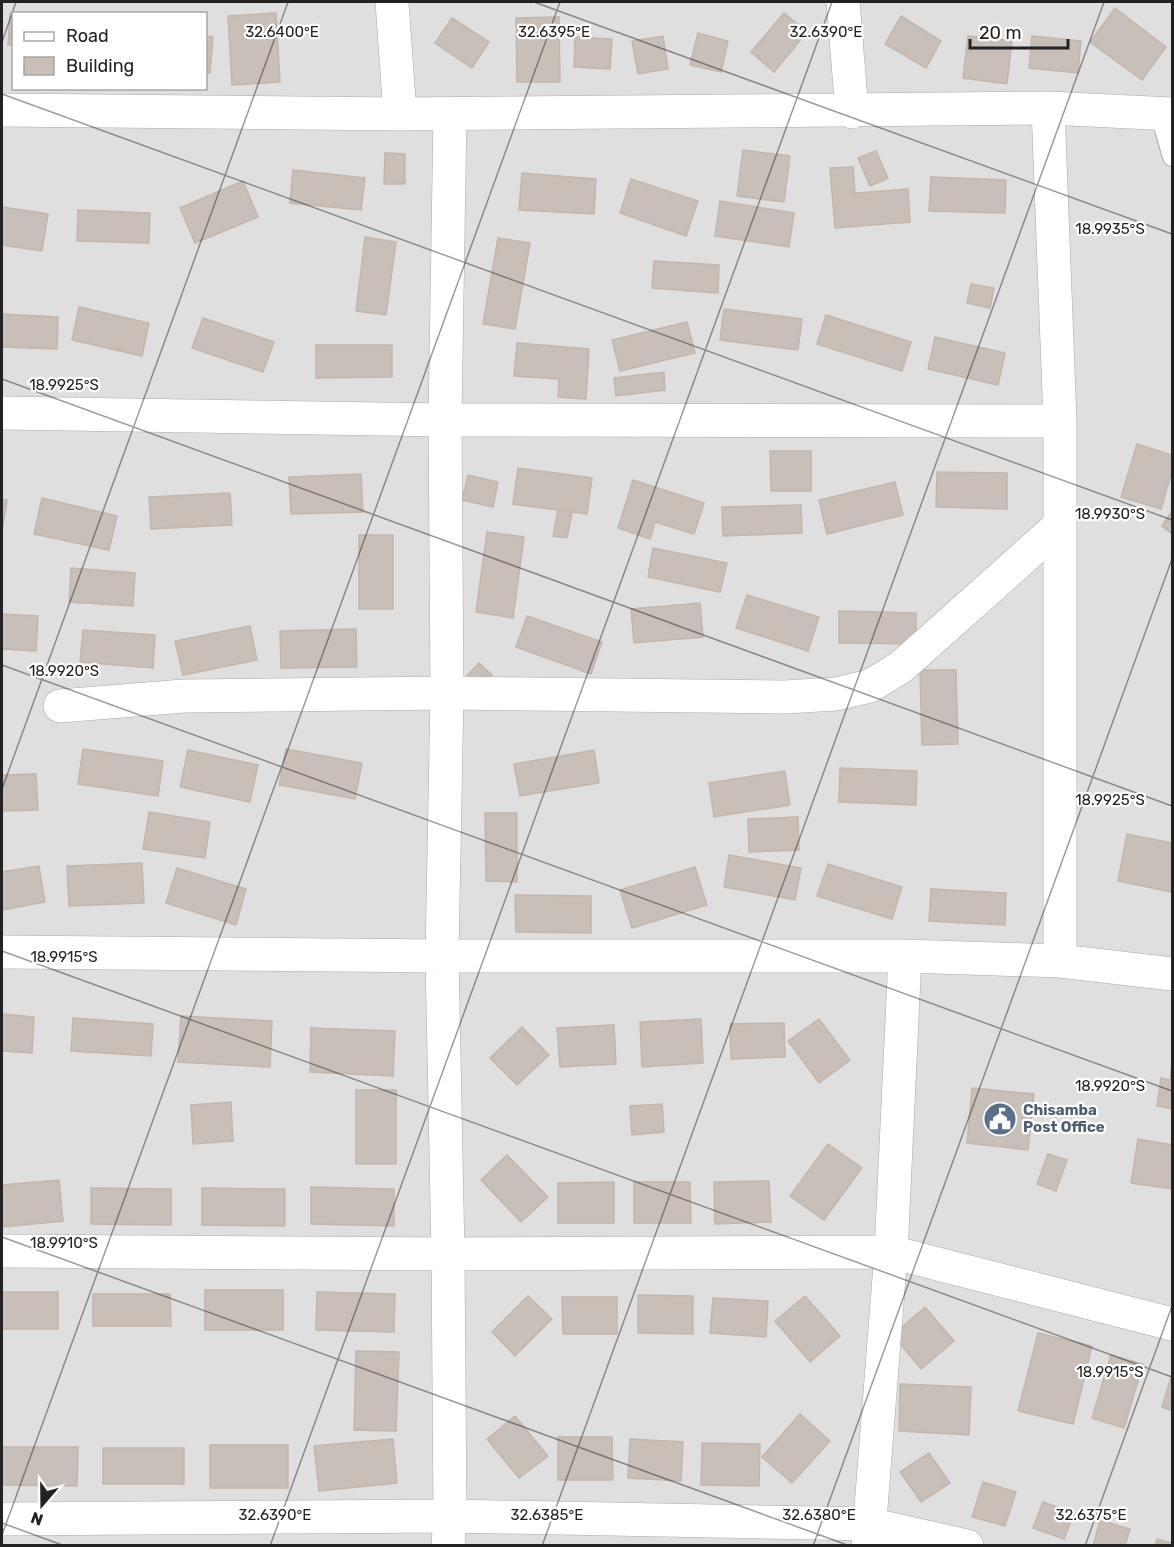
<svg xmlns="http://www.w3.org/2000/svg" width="1174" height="1547" viewBox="0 0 1174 1547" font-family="Rubik,sans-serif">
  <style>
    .residential { fill: #e0dfdf; fill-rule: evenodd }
    .building { fill: #c7bfb8; stroke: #c4b6ab; stroke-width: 1.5 }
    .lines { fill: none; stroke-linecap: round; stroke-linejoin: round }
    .lane-casing { stroke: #a9a9a9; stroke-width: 20 }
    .street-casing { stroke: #a9a9a9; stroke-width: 34 }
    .lane { stroke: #fff; stroke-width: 18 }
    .street { stroke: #fff; stroke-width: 33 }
    .ticks { fill: none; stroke: #222; stroke-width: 1.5; stroke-opacity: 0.45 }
    .labels { text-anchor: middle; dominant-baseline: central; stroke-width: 4.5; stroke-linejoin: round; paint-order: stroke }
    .service-label { font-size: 15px; font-weight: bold; fill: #4e5e75; stroke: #fff; text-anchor: start }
    .ticks-label { font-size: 15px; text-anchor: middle; fill: #222; stroke: #fff; stroke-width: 4.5; stroke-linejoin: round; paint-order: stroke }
  </style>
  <rect width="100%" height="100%" fill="#f2efe9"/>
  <path class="residential" d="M2,2h1170v1543h-1170zM14,14h192v74h-192z"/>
  <path class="building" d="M1115,8l51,39 -24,33 -52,-38z
    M10,13l10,1h-6v31h-6z
    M276,13l4,69 -48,3 -4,-69z
    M784,13l23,19 -33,40 -23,-20z
    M901,16l40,25 -15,27 -41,-24z
    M559,17l1,65h-43l-1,-64z
    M452,18l37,24 -17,26 -37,-25z
    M698,33l30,8 -7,31 -31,-7z
    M206,36l7,1 -3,36h-4z
    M663,36l5,33 -30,5 -6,-33z
    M968,36l44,5 -5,43 -44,-6z
    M1032,36l49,5 -3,32 -49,-5z
    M575,37l37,2 -2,30 -36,-2z
    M743,150l47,6 -6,46 -47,-6z
    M876,151l12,27 -18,8 -12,-28z
    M385,153l20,1v30h-21z
    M853,167l2,26 53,-4 2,33 -75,6 -5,-60z
    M293,170l72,8 -4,32 -71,-7z
    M522,173l74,6 -2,35 -75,-4z
    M931,177l75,3 -1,33 -76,-2z
    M631,179l67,22 -12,35 -66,-23z
    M243,181l15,36 -63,26 -15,-35z
    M720,201l74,12 -5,34 -74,-11z
    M2,207l46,7 -6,37 -40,-6z
    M78,210l72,3 -1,30 -72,-2z
    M365,237l31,5 -10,73 -30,-4z
    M498,238l32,5 -15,86 -32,-5z
    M654,261l65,4 -1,28 -66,-5z
    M971,284l23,4 -4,20 -23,-5z
    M79,307l70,16 -7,33 -70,-16z
    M724,309l78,10 -4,31 -78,-10z
    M2,314l56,3 -1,32 -55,-2z
    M826,315l85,27 -9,29 -85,-27z
    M203,318l71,24 -11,30 -71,-24z
    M687,322l8,31 -75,18 -8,-31z
    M935,337l70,16 -7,32 -70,-16z
    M517,343l72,6 -3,50 -28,-2 1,-18 -45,-3z
    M316,345h76v32l-76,1z
    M664,372l1,18 -49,6 -2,-18z
    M1137,444l35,11v16l-11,38 -40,-12z
    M770,451h41v40h-40z
    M518,468l74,10 -5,36 -74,-10z
    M937,472l70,1v36l-71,-2z
    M361,474l2,38 -72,2 -2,-37z
    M468,475l30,7 -5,25 -31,-7z
    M633,480l71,23 -10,31 -39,-12 -5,17 -32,-11z
    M895,482l8,33 -76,19 -8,-34z
    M230,493l2,32 -81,4 -2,-32z
    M42,498l75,18 -8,34 -75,-16z
    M2,499l5,1 -5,32z
    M801,505l1,28 -79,3 -1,-29z
    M558,510l14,3 -5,25 -14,-2z
    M1172,511v23l-10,-8z
    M487,532l37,5 -11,81 -37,-6z
    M359,535h34v74h-34z
    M653,548l74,15 -7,29 -72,-15z
    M71,568l64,5 -2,33 -64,-4z
    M747,595l72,22 -11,34 -72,-23z
    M700,603l3,34 -69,6 -3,-34z
    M839,611l77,2v31l-77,-1z
    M2,614l36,2 -2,35 -34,-2z
    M527,616l75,26 -11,32 -75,-27z
    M250,626l7,34 -74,15 -8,-34z
    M356,629l1,38 -76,1 -1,-37z
    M83,630l72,5 -2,33 -73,-6z
    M479,663l13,12 -14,15 -14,-11z
    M920,670h36l2,74 -36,1z
    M83,749l80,12 -5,35 -80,-12z
    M286,749l76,14 -7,36 -76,-14z
    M188,750l70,15 -8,37 -70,-15z
    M594,750l5,33 -79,13 -6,-32z
    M840,768l77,3 -1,34 -77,-3z
    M785,771l5,34 -76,12 -5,-34z
    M36,774l2,36 -36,1v-36z
    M149,812l61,10 -5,36 -62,-9z
    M485,813h32v69l-31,-1z
    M798,817l1,33 -50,2 -1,-33z
    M1127,834l45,9v49l-54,-11z
    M729,855l72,13 -6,32 -71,-13z
    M142,863l2,40 -75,3 -2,-40z
    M828,864l74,23 -10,32 -75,-23z
    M39,866l6,36 -43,8v-38z
    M695,867l12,38 -75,23 -12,-38z
    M177,868l69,21 -10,36 -70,-22z
    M931,889l75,4 -1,32 -76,-4z
    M515,895l76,1v37l-75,-1z
    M2,1014l32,3 -2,36 -30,-2z
    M181,1016l91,5 -2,46 -92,-5z
    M73,1018l80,6 -2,32 -80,-5z
    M701,1019l2,44 -61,4 -2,-45z
    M819,1019l31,41 -31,23 -31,-42z
    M784,1023l1,34 -54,2 -1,-35z
    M614,1025l2,39 -56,3 -3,-39z
    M522,1027l27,28 -32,30 -27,-27z
    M311,1028l84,3 -2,45 -83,-4z
    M1172,1063v46l-15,-3 4,-28 9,2z
    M972,1088l62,6 -6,56 -61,-7z
    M356,1090h40v74h-40z
    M231,1102l2,39 -40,3 -2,-39z
    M662,1104l2,28 -32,3 -2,-29z
    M1138,1139l34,6v44l-41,-6z
    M828,1144l34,24 -38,52 -34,-24z
    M1048,1154l19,6 -11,31 -19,-7z
    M507,1155l41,42 -27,25 -40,-42z
    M59,1180l4,41 -61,6v-42z
    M769,1181l2,41 -56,2 -1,-42z
    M614,1182v41h-56v-40z
    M634,1182h56l1,41h-57z
    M311,1187l83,2v37l-83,-2z
    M91,1188l80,1v36l-80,-1z
    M202,1188l83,1v37l-83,-1z
    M205,1290h78v40h-78z
    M2,1292h56v37h-56z
    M317,1292l78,2 -1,38 -78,-2z
    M93,1294h77l1,32h-78z
    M638,1295l55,1v38l-55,-1z
    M528,1296l24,23 -37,37 -23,-24z
    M805,1296l35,40 -30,26 -35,-41z
    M562,1297h55v37h-54z
    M713,1298l55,3 -2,36 -56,-4z
    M925,1307l29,34 -33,28 -28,-34z
    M1038,1333l54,13 -19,78 -55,-13z
    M356,1351l43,1 -3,79 -42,-1z
    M1111,1355l32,9 -19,64 -32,-10z
    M1171,1377l1,1v33l-10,-4z
    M900,1384l71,3 -2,48 -70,-4z
    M800,1414l30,27 -38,42 -30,-26z
    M515,1416l33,40 -29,22 -32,-39z
    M558,1437h54l1,43h-55z
    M393,1439l4,44 -78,8 -5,-45z
    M630,1439l53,3 -2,39 -53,-3z
    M702,1443l58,1 -1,42 -58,-1z
    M210,1445h78v43h-78z
    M2,1447h76l-1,39 -75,-1z
    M103,1448h81v36h-81z
    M929,1453l21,30 -29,19 -21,-30z
    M983,1482l33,10 -11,34 -33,-9z
    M1043,1502l31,11 -10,26 -31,-11z
    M1100,1520l30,9 -5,17h-32z
    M1157,1539l15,4v3h-17z"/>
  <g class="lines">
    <g class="lane-casing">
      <path id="lane" d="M1159,112l13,45"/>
    </g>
    <g class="street-casing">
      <path id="street" d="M392,2l8,112
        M843,2l9,110
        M1048,108l12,313v540
        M2,110l398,4 648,-6 124,6
        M2,413l443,7 615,1
        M60,706l124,-10 263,-3 338,4 51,-3 34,-8 31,-19 159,-142
        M2,952l440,4h463l155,5 112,13
        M2,1251l446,3 443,-2 281,72
        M2,1519l448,-3 419,8 98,22
        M448,1546l2,-30 -2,-262 -6,-298 5,-263 -2,-273 5,-306
        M868,1546l23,-294 14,-296"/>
    </g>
    <use href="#lane" class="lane"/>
    <use href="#street" class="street"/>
  </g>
  <path class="ticks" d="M534,2l638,232M2,42l14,-40M2,94l1170,426M2,379l1170,427M2,665l1170,426M2,789l286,-787M2,951l1170,426M2,1237l848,309M2,1523l63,23M2,1535l558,-1533M270,1546l562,-1544M542,1546l562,-1544M813,1546l359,-987M1085,1546l87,-240"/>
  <defs>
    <g id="civic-disc" transform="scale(1.725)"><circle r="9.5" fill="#5c6f8a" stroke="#fff"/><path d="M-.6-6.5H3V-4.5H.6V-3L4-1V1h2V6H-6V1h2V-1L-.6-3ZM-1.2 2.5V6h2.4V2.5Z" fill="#fff"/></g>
  </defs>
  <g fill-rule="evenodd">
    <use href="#civic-disc" x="1000" y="1119"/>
  </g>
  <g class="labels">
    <g class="service-label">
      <text x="1023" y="1110">Chisamba<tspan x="1023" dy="17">Post Office</tspan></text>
    </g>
  </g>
  <g class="ticks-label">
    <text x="554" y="37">32.6395°E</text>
    <text x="282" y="37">32.6400°E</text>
    <text x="826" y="37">32.6390°E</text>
    <text x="1110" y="234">18.9935°S</text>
    <text x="64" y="390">18.9925°S</text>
    <text x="1110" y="519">18.9930°S</text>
    <text x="64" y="676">18.9920°S</text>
    <text x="1110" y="805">18.9925°S</text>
    <text x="64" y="962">18.9915°S</text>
    <text x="1110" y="1091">18.9920°S</text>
    <text x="64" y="1248">18.9910°S</text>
    <text x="1110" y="1377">18.9915°S</text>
    <text x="275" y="1520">32.6390°E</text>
    <text x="547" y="1520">32.6385°E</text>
    <text x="819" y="1520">32.6380°E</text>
    <text x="1091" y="1520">32.6375°E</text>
  </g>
  <rect width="1174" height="1547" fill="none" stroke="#222222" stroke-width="6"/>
  <rect x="12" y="12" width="195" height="78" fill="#ffffff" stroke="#a7a7a7" stroke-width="1.5"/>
  <rect x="24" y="32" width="30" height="9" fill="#ffffff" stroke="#a7a7a7" stroke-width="1.5"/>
  <text x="66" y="42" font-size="18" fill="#222222">Road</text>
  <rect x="24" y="57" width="30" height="18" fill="#c7bfb8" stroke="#a7a7a7" stroke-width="1.5"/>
  <text x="66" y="72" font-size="18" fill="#222222">Building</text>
  <g transform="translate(42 1505) rotate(200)" stroke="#ffffff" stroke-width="4.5" paint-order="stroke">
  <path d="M0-4.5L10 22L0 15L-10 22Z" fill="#222222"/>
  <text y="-9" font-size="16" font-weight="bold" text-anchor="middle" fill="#222222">N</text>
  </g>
  <path d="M970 39v9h98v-9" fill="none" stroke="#222222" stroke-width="3"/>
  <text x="979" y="39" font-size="18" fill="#222222" stroke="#ffffff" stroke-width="4.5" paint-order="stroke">20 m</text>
</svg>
